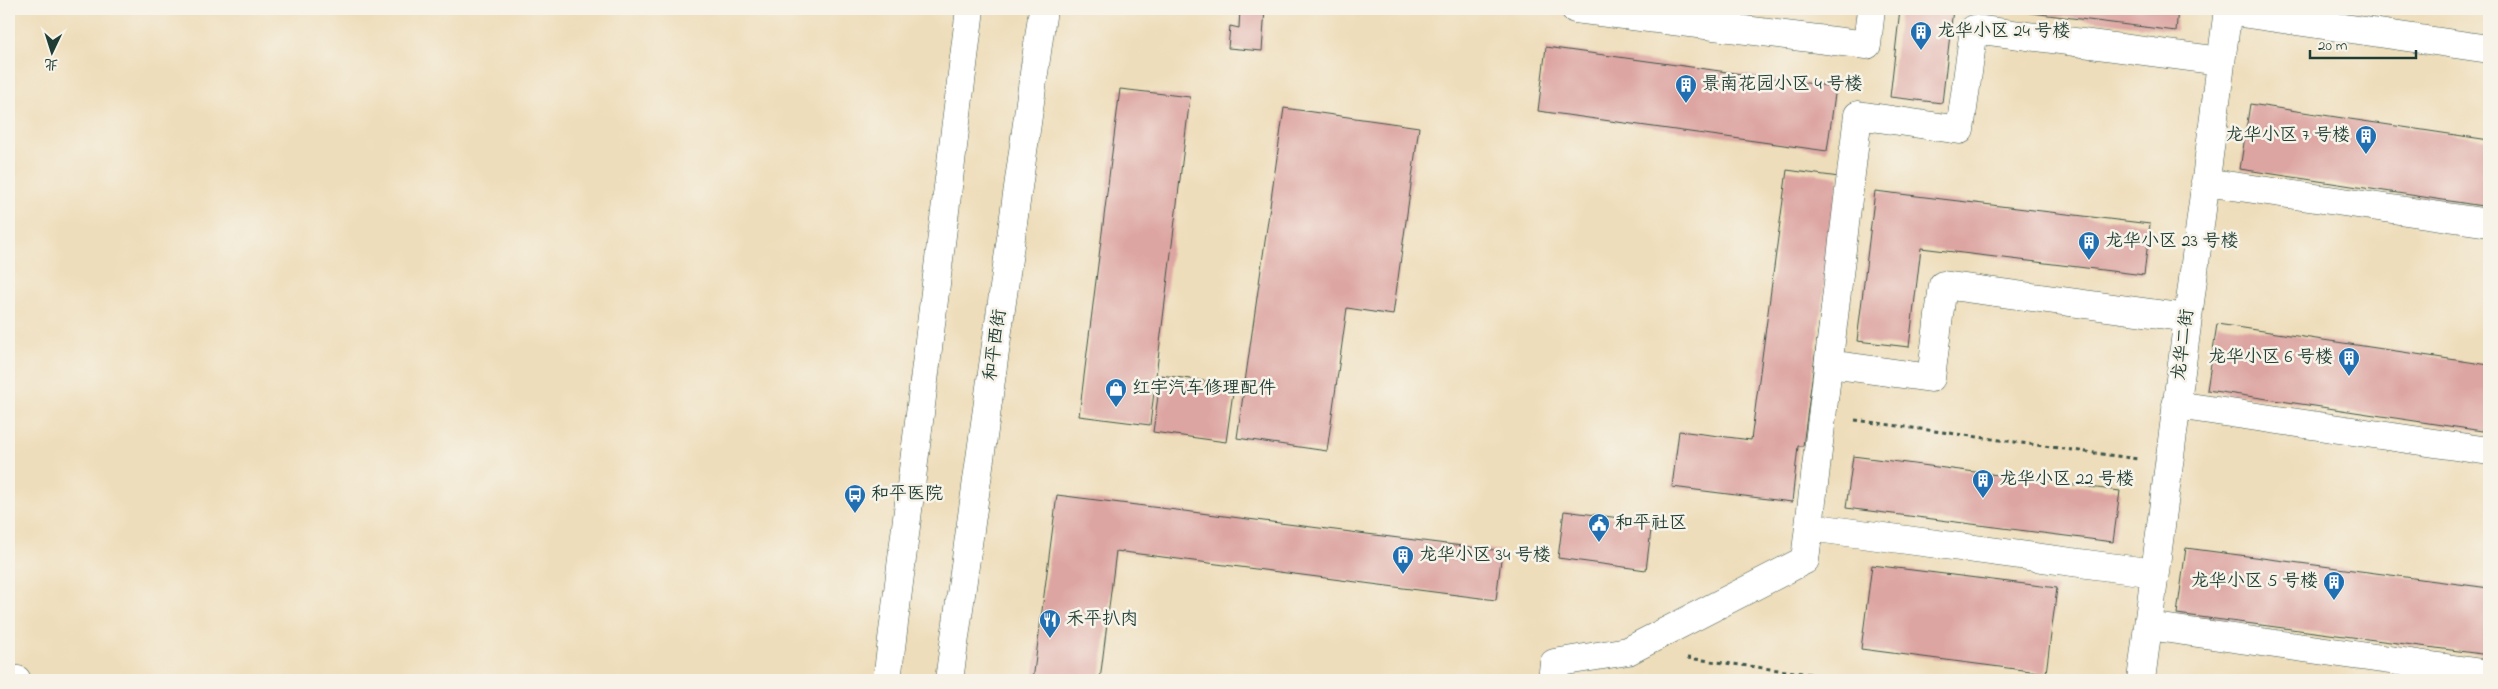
<svg xmlns="http://www.w3.org/2000/svg" width="2498" height="689" viewBox="0 0 2498 689" font-family="'Indie Flower','LXGW WenKai TC',sans-serif">
  <style>
    .building { fill: #dda5a2 }
    .lines { fill: none; stroke-linecap: round; stroke-linejoin: round }
    .minor-casing { stroke: #3e5548; stroke-width: 29 }
    .secondary-casing { stroke: #3e5548; stroke-width: 29 }
    .path { stroke: #3e5548; stroke-width: 3; stroke-dasharray: 4 4; stroke-linecap: butt }
    .minor { stroke: #fff; stroke-width: 28 }
    .secondary { stroke: #fff; stroke-width: 28 }
    .labels { text-anchor: middle; dominant-baseline: central; stroke-width: 5; stroke-linejoin: round; paint-order: stroke }
    .poi-label { font-size: 18px; fill: #1f3d34; stroke: #f7f3e8; text-anchor: start }
    .street-label { font-size: 18px; fill: #1f3d34; stroke: #f7f3e8 }
  </style>
  <rect width="100%" height="100%" fill="#f7f3e8"/>
  <filter id="ink" filterUnits="userSpaceOnUse"><feTurbulence type="fractalNoise" baseFrequency=".02" numOctaves="2"/><feDisplacementMap in="SourceGraphic" scale="10" xChannelSelector="R" yChannelSelector="G"/><feConvolveMatrix kernelMatrix="1 2 1 2 8 2 1 2 1" color-interpolation-filters="sRGB"/></filter>
  <filter id="wash" filterUnits="userSpaceOnUse"><feTurbulence type="fractalNoise" baseFrequency=".0096" numOctaves="4" result="noise"/><feDisplacementMap in="SourceGraphic" scale="20" xChannelSelector="R" yChannelSelector="G"/><feGaussianBlur stdDeviation="1.12" result="paint"/><feColorMatrix in="noise" values="0 0 0 0 0 0 0 0 0 0 0 0 0 0 0 0 0 1.4 0 .05"/><feComposite in="paint" operator="in"/></filter>
  <g filter="url(#wash)">
    <rect width="100%" height="100%" fill="#eeddba"/>
    <g id="blocks">
      <path class="building" d="M1240,9h25l-3,42 -34,-3 2,-22 9,2z
        M1900,9h53l-11,94 -52,-6z
        M2000,9h178l-2,22z
        M1546,47l290,40 -9,64 -289,-40z
        M1120,89l70,8 -40,328 -71,-9z
        M2250,104l239,36v67l-249,-38z
        M1284,108l135,19 -26,188 -46,-7 -20,143 -90,-13z
        M1787,170l52,7 -36,269h-5l-6,56 -120,-15 7,-56 72,9z
        M1875,191l275,33 -6,51 -223,-27 -12,99 -52,-6z
        M2217,324l272,41v67l-282,-42z
        M1161,375l73,10 -8,57 -73,-10z
        M1853,456l267,35 -7,51 -267,-34z
        M1057,495l445,56 -6,49 -380,-49 -16,129h-67z
        M1564,511l88,11 -6,48 -88,-12z
        M2186,548l303,40v67l-312,-41z
        M1872,565l185,23 -11,85 -185,-24z"/>
    </g>
  </g>
  <g filter="url(#ink)">
    <use href="#blocks" fill-opacity="0" stroke="#3e5548" stroke-width="1"/>
    <g class="lines">
      <g class="minor-casing">
        <path id="minor" d="M1575,9l292,36 4,-36
          M2227,11l262,38
          M2205,182l284,41
          M1829,364l102,14 12,-93 245,33
          M2176,405l313,46
          M1809,527l346,46
          M2148,626l341,48
          M9,679l8,1
          M1552,680l2,-17 74,-12 177,-91 53,-445 102,15 14,-101 247,32
          M2141,680l87,-671"/>
      </g>
      <g class="secondary-casing">
        <path id="secondary" d="M887,680l83,-671
          M949,680l94,-671"/>
      </g>
      <path class="path" d="M1855,420l283,39
        M1687,658l168,22"/>
      <use href="#minor" class="minor"/>
      <use href="#secondary" class="secondary"/>
    </g>
  </g>
  <defs>
    <g id="building-pin" transform="scale(1.125)"><path d="M0 17L-7.5 6A9.5 9.5 0 1 1 7.5 6Z" fill="#1f6fb2" stroke="#f7f3e8"/><path d="M-4-6H4V6H1V3H-1V6H-4ZM-2.5-4.3h1.7v1.8h-1.7ZM.8-4.3h1.7v1.8H.8ZM-2.5-1h1.7V.8h-1.7ZM.8-1h1.7V.8H.8Z" fill="#fff"/></g>
    <g id="shop-pin" transform="scale(1.125)"><path d="M0 17L-7.5 6A9.5 9.5 0 1 1 7.5 6Z" fill="#1f6fb2" stroke="#f7f3e8"/><path d="M-5-2.5h2.3a2.7 3.5 0 0 1 5.4 0H5L5.5 6h-11ZM-1.5-2.5h3a1.5 2.3 0 0 0-3 0Z" fill="#fff"/></g>
    <g id="bus-pin" transform="scale(1.125)"><path d="M0 17L-7.5 6A9.5 9.5 0 1 1 7.5 6Z" fill="#1f6fb2" stroke="#f7f3e8"/><path d="M-5-6H5V4H4V6H2V4H-2V6H-4V4H-5ZM-3.5-4V0h7V-4ZM-3.5 1.2v1.5H-2V1.2ZM2 1.2v1.5H3.5V1.2Z" fill="#fff"/></g>
    <g id="civic-pin" transform="scale(1.125)"><path d="M0 17L-7.5 6A9.5 9.5 0 1 1 7.5 6Z" fill="#1f6fb2" stroke="#f7f3e8"/><path d="M-.6-6.5H3V-4.5H.6V-3L4-1V1h2V6H-6V1h2V-1L-.6-3ZM-1.2 2.5V6h2.4V2.5Z" fill="#fff"/></g>
    <g id="restaurant-pin" transform="scale(1.125)"><path d="M0 17L-7.5 6A9.5 9.5 0 1 1 7.5 6Z" fill="#1f6fb2" stroke="#f7f3e8"/><path d="M-5-6h1v4h1v-4h1v4h1v-4h1v5L-1.5 .5V6h-2V.5L-5-1ZM5-6V6H3V1.5H1.5Q1.5-4 5-6Z" fill="#fff"/></g>
  </defs>
  <g fill-rule="evenodd">
    <use href="#building-pin" x="1921" y="32"/>
    <use href="#building-pin" x="1686" y="85"/>
    <use href="#building-pin" x="2366" y="136"/>
    <use href="#building-pin" x="2089" y="242"/>
    <use href="#building-pin" x="2349" y="358"/>
    <use href="#shop-pin" x="1116" y="389"/>
    <use href="#building-pin" x="1983" y="480"/>
    <use href="#bus-pin" x="855" y="495"/>
    <use href="#civic-pin" x="1599" y="524"/>
    <use href="#building-pin" x="1403" y="556"/>
    <use href="#building-pin" x="2334" y="582"/>
    <use href="#restaurant-pin" x="1050" y="620"/>
  </g>
  <g class="labels">
    <g class="poi-label">
      <text x="1937" y="32">龙华小区 24 号楼</text>
      <text x="1702" y="85">景南花园小区 4 号楼</text>
      <text x="2350" y="136" text-anchor="end">龙华小区 7 号楼</text>
      <text x="2105" y="242">龙华小区 23 号楼</text>
      <text x="2333" y="358" text-anchor="end">龙华小区 6 号楼</text>
      <text x="1132" y="389">红宇汽车修理配件</text>
      <text x="1999" y="480">龙华小区 22 号楼</text>
      <text x="871" y="495">和平医院</text>
      <text x="1615" y="524">和平社区</text>
      <text x="1419" y="556">龙华小区 34 号楼</text>
      <text x="2318" y="582" text-anchor="end">龙华小区 5 号楼</text>
      <text x="1066" y="620">禾平扒肉</text>
    </g>
    <g class="street-label">
      <text transform="translate(996 345) rotate(-82)">和平西街</text>
      <text transform="translate(2184 345) rotate(-83)">龙华二街</text>
    </g>
  </g>
  <rect width="2498" height="689" fill="none" stroke="#f7f3e8" stroke-width="30"/>
  <g transform="translate(52 52) rotate(184)" stroke="#f7f3e8" stroke-width="4" paint-order="stroke">
  <path d="M0-4L9 19L0 12L-9 19Z" fill="#1f3d34"/>
  <text y="-8" font-size="14" font-weight="bold" text-anchor="middle" fill="#1f3d34">北</text>
  </g>
  <path d="M2310 50v8h106v-8" fill="none" stroke="#1f3d34" stroke-width="2.5"/>
  <text x="2318" y="50" font-size="15" fill="#1f3d34" stroke="#f7f3e8" stroke-width="4" paint-order="stroke">20 m</text>
</svg>
